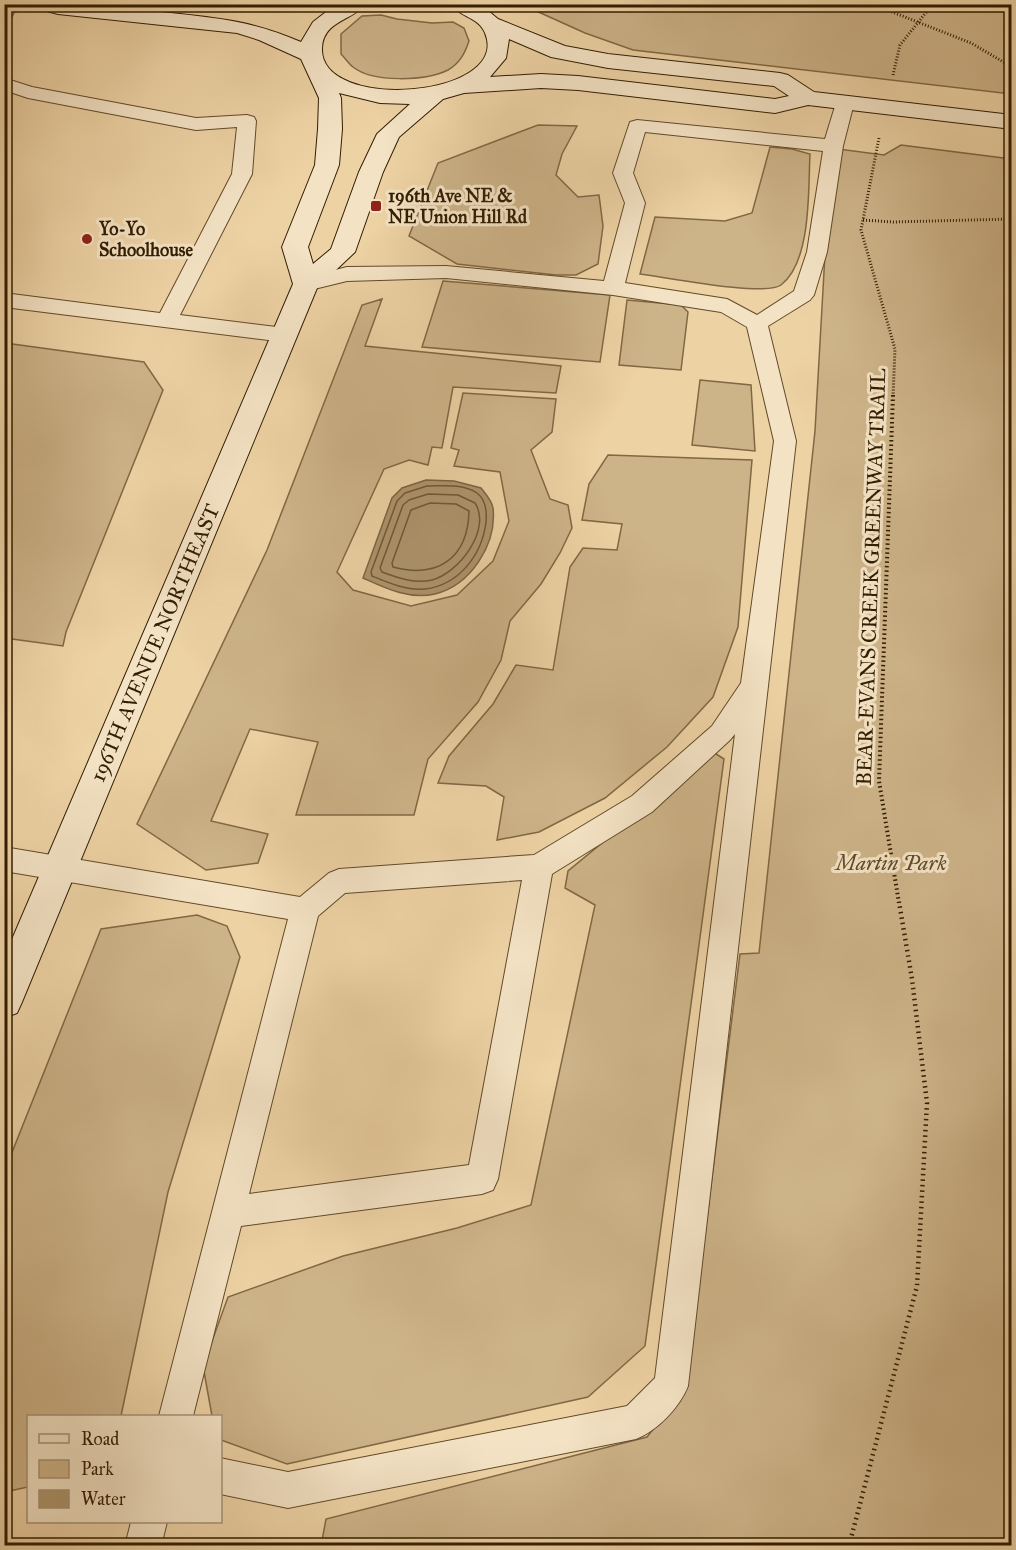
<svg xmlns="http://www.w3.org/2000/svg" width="1016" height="1550" viewBox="0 0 1016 1550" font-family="'IM FELL Great Primer',serif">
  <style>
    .green { fill: #cdb388; stroke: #806844; stroke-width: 1.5 }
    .water { fill: #ad946c; stroke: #7c6441; stroke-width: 1.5 }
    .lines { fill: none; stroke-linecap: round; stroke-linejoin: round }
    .shore { stroke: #705836; stroke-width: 1.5 }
    .lane-casing { stroke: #614a29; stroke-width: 2 }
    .secondary-casing { stroke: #321d00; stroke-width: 2 }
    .path-far2 { stroke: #321d00; stroke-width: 3; stroke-dasharray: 1 2; stroke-linecap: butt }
    .path-far1 { stroke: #321d00; stroke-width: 4; stroke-dasharray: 1.5 3; stroke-linecap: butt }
    .path { stroke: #321d00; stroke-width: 4.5; stroke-dasharray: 1.5 4; stroke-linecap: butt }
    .lane { fill: #f3e2c4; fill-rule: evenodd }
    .secondary { fill: #f3e2c4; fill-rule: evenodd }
    .poi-dot { fill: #8f2418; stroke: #f3e2c4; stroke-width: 2 }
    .labels { text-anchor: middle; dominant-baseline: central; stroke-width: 6; stroke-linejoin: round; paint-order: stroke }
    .far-poi-label { font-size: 18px; font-weight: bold; fill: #321d00; stroke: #f3e2c4; text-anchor: start }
    .street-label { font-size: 21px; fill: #321d00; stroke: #f3e2c4 }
    .park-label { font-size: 21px; font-style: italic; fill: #604a29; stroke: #f3e2c4 }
  </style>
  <rect width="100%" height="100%" fill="#edd2a4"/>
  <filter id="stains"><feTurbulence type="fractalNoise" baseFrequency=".00333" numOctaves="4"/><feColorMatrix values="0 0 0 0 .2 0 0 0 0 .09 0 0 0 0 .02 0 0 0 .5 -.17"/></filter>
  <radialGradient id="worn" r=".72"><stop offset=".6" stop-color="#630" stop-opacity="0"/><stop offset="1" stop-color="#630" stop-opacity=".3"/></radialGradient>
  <path class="green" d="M523,5h488v89l-378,-44 -48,-17z
    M381,15l16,4 35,4 21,-1 11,6 5,13c-4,12 -9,22 -21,29 -22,11 -75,13 -95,-3 -4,-3 -8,-9 -12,-13v-20l21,-18z
    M538,125l39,1 -15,28 -6,21 22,22 21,-2 4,31 -5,38 -22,11h-20l-99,-11 -48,-28 29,-73z
    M901,145l110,14v1386l-690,1 5,-27 321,-82 39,-51 54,-432 19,-1 56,-522 16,-283 53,7z
    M770,147l22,2 18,5c-2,35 2,107 -29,131 -16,12 -116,-8 -141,-11l15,-57 70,4 27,-8z
    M443,281l167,14 -10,67 -178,-15z
    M382,299l-17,47 196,20 -5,27 -103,-6 -11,61 -10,-1 -4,18 -19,-5 -25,9 -47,103 16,18 58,16 46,-11 36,-34 16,-40 -9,-49 -46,-6 5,-16 -8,-2 12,-55 93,6 -4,33 -21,18 19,49 18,6 4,23 -12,25 -19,31 -31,37 -9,39 -23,42 -50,57 -14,56h-118l22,-73 -68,-13 -39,92 57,13 -10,29 -52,7 -69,-46 130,-274 95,-245z
    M627,300l54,5 7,7 -7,58 -62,-5z
    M5,343l139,19 19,28 -97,242 -3,14 -58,-8z
    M700,380l51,5 4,66 -63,-6z
    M608,455l144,5 -14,167 -25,70 -46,50 -62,51 -66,34 -42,8 7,-43 -18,-11 -48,-3 11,-27 44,-52 23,-39 37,5 17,-103 13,-19 34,2 5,-26 -40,-4 7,-36z
    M713,752l11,7 -79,587 -57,51 -301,67 -66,-24 -1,-24h-8l-9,-50 25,-69 115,-41 114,-28 74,-23 64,-300 -30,-17 3,-17z
    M197,915l30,11 13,31 -72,235 -47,224h-93v71l-23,5v-322l96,-241z"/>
  <path class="water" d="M426,480l28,1 27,7c4,5 11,13 12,20 4,36 -22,77 -58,86 -26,6 -50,-6 -72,-16l29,-80 10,-10z"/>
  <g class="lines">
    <path class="shore" d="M427,486c15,0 36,-3 50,7 9,7 10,18 9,29 -4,33 -27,63 -61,67 -18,2 -36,-6 -53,-13l-1,-4 26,-71 8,-8z
      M428,494l30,1 17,8c17,26 -16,70 -43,77 -17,4 -34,-2 -50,-8l-2,-4 23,-63 6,-5z
      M430,503l26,1 13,7c-1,47 -31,68 -76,56l-1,-4 19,-53z"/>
    <g class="lane-casing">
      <path id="lane" d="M4,4h14l-8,16 -6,1z
        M4,78l28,9 164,31 51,-3 7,2 2,4 -4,53 -72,141 105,13 8,2 3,5 -3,5 -8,2 -281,-35v-14l156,20 72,-139 5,-47 -41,3 -168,-32 -24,-8z
        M845,97l7,2 2,4 -11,43 -16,106 -13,43 -4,5 -42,26 28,115 -108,945c-8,21 -31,45 -52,53l-348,69 -68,-14v-36l68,14 339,-66 28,-28 80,-644 -5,6 -78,72 -100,62 -54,305 -5,11 -11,4 -241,32 -48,190h-34l129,-497 -284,-48v-24l296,50 29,-24 10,-4 195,-14 98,-59 80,-70 29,-43 33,-242 -27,-114 -26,-15 -108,-17 -167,-17 -99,3 -41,10 -7,-2 -3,-5 3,-5 48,-12 99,-1 158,15 21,-78 -12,-30 17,-51 7,-2 188,19 11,-36 2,-4zM645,132l178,19 -16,101 -13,39 -37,24 -30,-16 -102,-16 20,-80 -12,-30zM522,880l-53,285 -220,29 69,-278 27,-23z
        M131,1522h36l-6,24h-36z"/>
    </g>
    <g class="secondary-casing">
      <path id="secondary" d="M37,4c42,0 83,4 125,8 53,6 89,8 139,30l12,-20 22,-17 30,-1c-10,16 -42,16 -43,44 -3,65 190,50 163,-15 -6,-16 -26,-16 -34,-29h29l18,15 67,27 43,8 172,19 8,2 26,17 198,23v14l-204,-24 -33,8 -197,-23 -37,-2 -77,5 -21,6 -44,38 -16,35 -28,80 -38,36 -295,714 -5,11 -13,5v-60l289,-674 -11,-37 33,-82 3,-36 1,-31 -18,-39 -42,-19 -22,-7 -179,-19 -19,-5zM509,39l42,18 57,11 166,18 15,10 -14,3 -197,-23 -37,-2 -51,3 16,-19zM339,93l41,10 30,1 -33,30 -18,38 -28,77 -18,15 -5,-17 31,-82 3,-36 -1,-31z
        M234,4h28l-2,5 -16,1 -8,-1z"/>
    </g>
    <path class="path-far2" d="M872,4l99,39 41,24
      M893,75l7,-30 28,-35
      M879,138l-18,92 34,119 -2,48
      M863,220l30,2 119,-3"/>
    <path class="path-far1" d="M893,395l-14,386 20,122"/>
    <path class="path" d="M849,1546l68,-260 10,-183 -15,-124 -13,-77"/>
    <use href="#lane" class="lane"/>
    <use href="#secondary" class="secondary"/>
  </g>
  <g class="poi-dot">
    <rect x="370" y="200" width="12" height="12" rx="3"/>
    <circle cx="87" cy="239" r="6"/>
  </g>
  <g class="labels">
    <g class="far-poi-label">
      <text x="388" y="196">196th Ave NE &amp;<tspan x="388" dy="21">NE Union Hill Rd</tspan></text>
      <text x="99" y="229">Yo-Yo<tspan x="99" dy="21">Schoolhouse</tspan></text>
    </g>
    <g class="street-label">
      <text transform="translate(871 577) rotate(-88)">BEAR-EVANS CREEK GREENWAY TRAIL</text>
      <text transform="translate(155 643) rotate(-67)">196TH AVENUE NORTHEAST</text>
    </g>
    <g class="park-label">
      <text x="891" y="863">Martin Park</text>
    </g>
  </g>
  <rect width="1016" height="1550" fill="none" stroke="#edd2a4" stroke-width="24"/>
  <rect x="6" y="6" width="1004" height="1538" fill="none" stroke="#321d00" stroke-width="3"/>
  <rect x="12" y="12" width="992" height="1526" fill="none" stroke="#321d00" stroke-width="1.5"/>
  <rect x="27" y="1415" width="195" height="108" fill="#f3e2c4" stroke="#a69376" stroke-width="1.5"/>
  <rect x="39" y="1434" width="30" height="9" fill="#f3e2c4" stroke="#a69376" stroke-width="1.5"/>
  <text x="81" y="1445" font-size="18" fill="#321d00">Road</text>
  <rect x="39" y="1460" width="30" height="18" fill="#cdb388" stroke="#a69376" stroke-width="1.5"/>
  <text x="81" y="1475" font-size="18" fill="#321d00">Park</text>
  <rect x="39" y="1490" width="30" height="18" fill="#ad946c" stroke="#a69376" stroke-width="1.5"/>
  <text x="81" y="1505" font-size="18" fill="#321d00">Water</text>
  <rect width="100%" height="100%" filter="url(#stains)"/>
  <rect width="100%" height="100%" fill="url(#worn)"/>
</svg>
